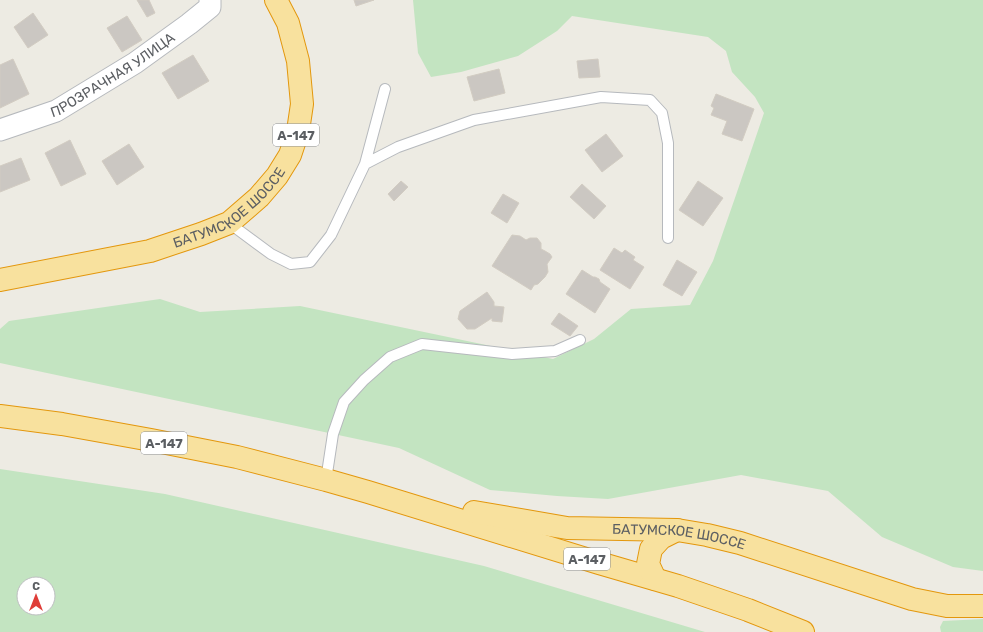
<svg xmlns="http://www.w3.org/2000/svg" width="983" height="632" viewBox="0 0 983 632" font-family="Rubik,sans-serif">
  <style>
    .green { fill: #c3e4c1; fill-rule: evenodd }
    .building { fill: #cbc7c2; stroke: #d2ccc2 }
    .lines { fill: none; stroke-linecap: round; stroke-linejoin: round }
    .service-casing { stroke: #b6b9bd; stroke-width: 12 }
    .minor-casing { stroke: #b6b9bd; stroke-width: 23 }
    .trunk-casing { stroke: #e3970d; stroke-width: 24 }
    .service { stroke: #fff; stroke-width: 10 }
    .minor { stroke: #fff; stroke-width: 21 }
    .trunk { stroke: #f8e19e; stroke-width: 22 }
    .labels { text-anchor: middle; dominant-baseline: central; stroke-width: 4; stroke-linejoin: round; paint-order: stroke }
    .shield { fill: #fff; stroke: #8d8f92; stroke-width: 1 }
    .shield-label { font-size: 13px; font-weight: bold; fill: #5c5f63 }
    .street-label { font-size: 14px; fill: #5c5f63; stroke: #fff }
  </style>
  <rect width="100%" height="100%" fill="#edebe3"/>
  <path class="green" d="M413,0h570v571l-30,-4 -71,-30 -54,-46 -87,-16 -133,24 -51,-3 -67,-6 -91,-42 -399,-85v-34l9,-8 151,-22 40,13 100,-6 253,53 41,-20 37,-30 59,-4 23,-44 23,-66 28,-82 -9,-16 -23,-25 -6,-21 -18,-14 -136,-21 -15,15 -39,25 -57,16 -30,5 -13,-24z
    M0,469l165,25 319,72 221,66h-705zM24,584h24v24h-24z
    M983,619v13h-42l-1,-5 3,-6z"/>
  <path class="building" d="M137,0h12l6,13 -8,4z
    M354,0h20l-18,6z
    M33,13l15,22 -20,13 -14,-21z
    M127,16l15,24 -20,12 -15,-24z
    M193,55l16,26 -31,18 -16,-26z
    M13,59l16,35 -29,14v-43z
    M598,59l2,18 -21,1 -2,-17z
    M499,69l6,24 -31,8 -7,-24z
    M716,94l38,15 -12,32 -20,-7 5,-13 -16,-6 3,-7 -3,-2z
    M606,134l17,22 -21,16 -17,-22z
    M70,140l16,34 -25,12 -16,-33z
    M129,144l15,23 -27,18 -15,-24z
    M21,158l9,22 -30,12v-26z
    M401,181l7,6 -14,14 -6,-7z
    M698,181l25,17 -20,28 -24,-16z
    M582,184l24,22 -12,13 -24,-22z
    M503,194l16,9 -12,20 -16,-10z
    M512,235l8,1 6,4 4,-2h7l4,5v6l4,2 5,3 2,3 -5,7 1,8 -3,5 -7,7 -4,1 -3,5 -39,-24z
    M614,248l8,5 3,-3 10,7 -2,3 11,7 -14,22 -30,-19z
    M677,260l20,12 -15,24 -19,-11z
    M582,270l11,7h2l4,2 1,3 10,7 -15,24 -29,-19z
    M487,292l7,10v4l10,1 -2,15 -10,-1v-3l-17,11h-8l-9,-10 2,-8z
    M559,313l19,13 -8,10 -19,-12z"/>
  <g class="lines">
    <g class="service-casing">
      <path id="service" d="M365,164l20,-75
        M229,223l42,31 20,10 19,-2 21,-27 34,-71 33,-17 76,-27 127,-23 49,3 12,13 6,30v95
        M326,480l7,-46 11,-32 20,-22 26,-23 32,-13 90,10 43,-3 25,-11"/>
    </g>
    <g class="minor-casing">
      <g id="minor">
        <path id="s1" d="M0,130l56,-19 79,-48 54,-39 21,-17v-7"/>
      </g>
    </g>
    <g class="trunk-casing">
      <g id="trunk">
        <path id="s2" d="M0,280l150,-29 51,-17 28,-11 30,-26 18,-21 13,-21 8,-24 4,-27 -4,-43 -10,-38 -12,-23"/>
        <path d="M0,416l62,8 89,16 86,17 89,23 42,12 231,71 79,23 70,24 55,22"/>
        <path id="s3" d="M474,512l93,16 110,2 30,5 33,8 172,56 35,7h36"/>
        <path d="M655,579l-7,-15 3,-15 10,-11 16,-8"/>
      </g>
    </g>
    <use href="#service" class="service"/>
    <use href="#minor" class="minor"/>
    <use href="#trunk" class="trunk"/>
  </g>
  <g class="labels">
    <g class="shield">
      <rect x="273" y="124" width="46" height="22" rx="3"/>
      <rect x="141" y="432" width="46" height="22" rx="3"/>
      <rect x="564" y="548" width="46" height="22" rx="3"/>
    </g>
    <g class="shield-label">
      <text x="296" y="135">А-147</text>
      <text x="164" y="443">А-147</text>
      <text x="587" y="559">А-147</text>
    </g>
    <g class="street-label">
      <text stroke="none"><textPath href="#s1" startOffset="126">ПРОЗРАЧНАЯ УЛИЦА</textPath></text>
      <text stroke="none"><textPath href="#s2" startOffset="245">БАТУМСКОЕ ШОССЕ</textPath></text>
      <text stroke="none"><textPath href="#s3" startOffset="207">БАТУМСКОЕ ШОССЕ</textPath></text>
    </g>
  </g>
  <g transform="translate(36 596)"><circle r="19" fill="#ffffff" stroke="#bebfc1"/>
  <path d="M0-3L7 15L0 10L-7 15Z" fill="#df3d38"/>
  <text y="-6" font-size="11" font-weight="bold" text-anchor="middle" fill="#5c5f63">С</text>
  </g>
</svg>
